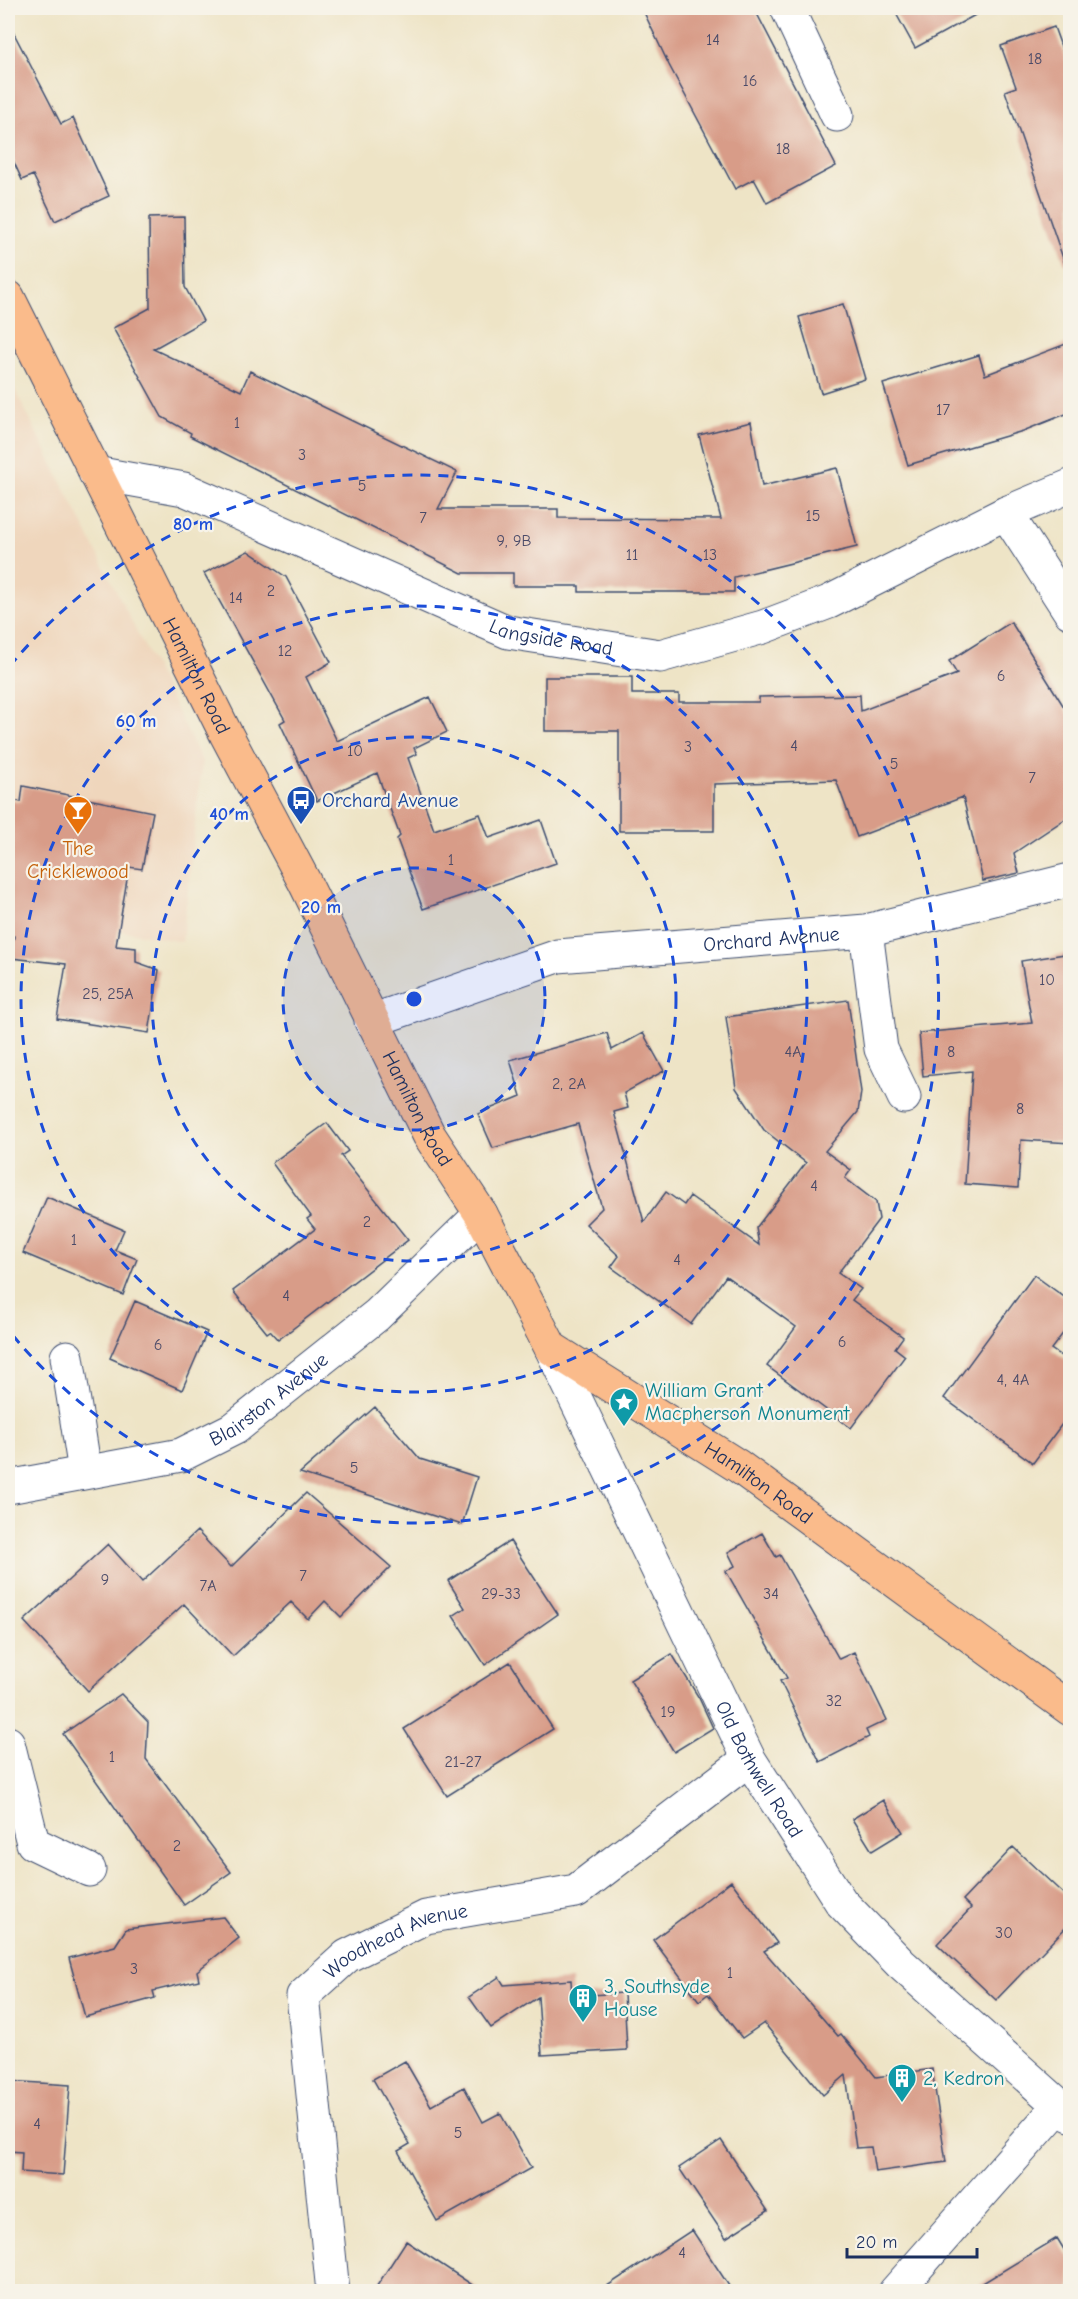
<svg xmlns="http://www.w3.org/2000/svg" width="1078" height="2299" viewBox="0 0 1078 2299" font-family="'Comic Neue',sans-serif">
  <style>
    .built { fill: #efd6bc }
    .building { fill: #d89c88 }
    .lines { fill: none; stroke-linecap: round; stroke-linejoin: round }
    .minor-casing { stroke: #3b4a6e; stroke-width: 35 }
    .major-casing { stroke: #3b4a6e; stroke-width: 35 }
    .minor { stroke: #fff; stroke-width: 33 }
    .major { stroke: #fabb8b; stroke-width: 33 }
    .ring { fill: none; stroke: #1d4ed8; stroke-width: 3; stroke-dasharray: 10 8 }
    .labels { text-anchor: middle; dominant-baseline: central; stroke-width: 4.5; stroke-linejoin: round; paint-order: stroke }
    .number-label { font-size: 16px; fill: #4a4a68 }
    .street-label { font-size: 20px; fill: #1b2f5e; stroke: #f7f3e8 }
    .transit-label { font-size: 20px; fill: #164399; stroke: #f7f3e8; text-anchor: start }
    .food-label { font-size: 20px; fill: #c56008; stroke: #f7f3e8 }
    .culture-label { font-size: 20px; fill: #0d838f; stroke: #f7f3e8; text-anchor: start }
    .centre { fill: #1d4ed8; stroke: #f7f3e8; stroke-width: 3 }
    .ring-label { font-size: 18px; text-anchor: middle; font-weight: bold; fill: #1d4ed8; stroke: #f7f3e8; stroke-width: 4.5; stroke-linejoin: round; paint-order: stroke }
  </style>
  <rect width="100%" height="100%" fill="#f7f3e8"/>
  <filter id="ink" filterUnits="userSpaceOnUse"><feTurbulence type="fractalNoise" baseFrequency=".0167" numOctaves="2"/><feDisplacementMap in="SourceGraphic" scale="12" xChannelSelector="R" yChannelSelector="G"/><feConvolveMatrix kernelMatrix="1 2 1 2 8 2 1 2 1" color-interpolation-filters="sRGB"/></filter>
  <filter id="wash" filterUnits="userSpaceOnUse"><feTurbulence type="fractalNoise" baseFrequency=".008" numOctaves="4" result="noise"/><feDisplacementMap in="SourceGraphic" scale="24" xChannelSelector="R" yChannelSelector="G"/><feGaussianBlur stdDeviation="1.35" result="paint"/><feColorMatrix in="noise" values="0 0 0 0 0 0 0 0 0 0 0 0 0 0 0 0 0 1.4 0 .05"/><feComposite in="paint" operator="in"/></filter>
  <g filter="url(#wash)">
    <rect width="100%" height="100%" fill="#eee4c6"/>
    <path class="built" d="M8,376l194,385 -20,181 -174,-33z"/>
    <g id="blocks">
      <path class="building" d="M642,8h112l82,158 -69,37 -13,-24 -19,10 -66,-124z
        M893,8h95l-73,40z
        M8,22l53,102 12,-6 36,78 -54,25 -22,-46 -11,5 -14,-31z
        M1054,27l17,47v189l-6,1 -60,-173 11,-4 -15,-41z
        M184,217l1,70 18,34 -50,28 88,42 9,-20 207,101 -19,37h120v9l163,1 -22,-84 52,-13 11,64 75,-18 20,79 -123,30v15h-155v-6h-66v-13h-51l-272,-137 1,-3 -29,-16 -49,-89 37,-20 -1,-90z
        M843,304l22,75 -44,14 -22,-76z
        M1071,342v70l-48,19 -115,34 -25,-81 96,-29 6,20z
        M248,551l38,26 45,85 -25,15 31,64 93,-44 17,35 -33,16 3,6 -9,4 26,72 46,-16 9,24 52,-18 15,43 -133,46 -26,-70 3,-3 -23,-63 -60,28 -37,-78 5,-3 -81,-147z
        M1011,622l60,96v97l-57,38 5,20 -36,8 -20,-84 -106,40 -21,-57 -122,4v47h-95v-100h-74v-54h87v17h47v8h80v-5l101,-2 1,16 96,-37 -8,-13z
        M23,786l130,26 -11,57 -13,-2 -13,79 20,2v14l23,8 -10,63 -92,-14 9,-55 -55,-6 3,-22 -6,-1v-136l13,3z
        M1071,953v190l-50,-3 -3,48 -53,-4 7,-113 -49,5 -4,-43 113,-10 -11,-62z
        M848,1000l13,92 -3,20 -33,39 26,19 -6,8 31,24 3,17 -41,54 23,16 -9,11 51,37 -8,11 10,8 -54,72 -84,-62 29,-39 -70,-51 -35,48 -80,-57 8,-11 -33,-32 16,-16 -24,-84 -85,24 -15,-34 43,-18 -11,-36 97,-27 5,17 31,-17 21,38 -40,22 4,15 -14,4 30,110 22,-30 18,13 6,-9 69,49 -3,-17 50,-65 -42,-33 -28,-42 -10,-71z
        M327,1123l21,28 -7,5 67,84 -130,100 -8,-9 -3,2 -34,-42 82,-62 -8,-10 4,-3 -39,-53z
        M47,1197l77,33 -9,20 22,9 -14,36 -100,-42z
        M1034,1275l37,27v21l-20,26 20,14v49l-38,51 -89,-65z
        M135,1301l72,31 -25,58 -72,-32z
        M375,1407l45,52 57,18 -15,48 -162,-52z
        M306,1493l85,74 -50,50 -16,-16 -17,18 -17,-17 -58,54 -49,-52 -96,87 -64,-70 84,-77 34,38 55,-51 34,36z
        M762,1533l14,24 4,-2 59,104 15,-7 33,68 -21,10 3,7 -49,25 -40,-81 7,-3 -61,-107 9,-5 -7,-14z
        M510,1541l48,73 -73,51 -32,-49 12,-8 -17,-27z
        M672,1654l27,44 14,30 -39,24 -44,-72z
        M510,1662l43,67 -106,67 -43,-67z
        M121,1694l27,28 -2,37 85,113 -47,33 -121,-171z
        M883,1800l20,32 -31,19 -20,-32z
        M1013,1847l58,54v21l-75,78 -59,-56 34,-36 -8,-8z
        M731,1881l46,62 -13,8 74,85 3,-2 35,43 56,-8 14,93 -71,10 -4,-25 -15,1 -10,-73 -23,20 -59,-72 -22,15 -34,-44 -9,7 -46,-61z
        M223,1917l16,21 -42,33 2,9 -46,11 2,7 -70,19 -16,-59 46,-12 11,-17z
        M499,1977l5,8 67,-5 1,16 52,-3 3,57 -85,5 -4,-58 -47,31 -22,-31z
        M405,2061l26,45 33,-19 19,35 17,-9 31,55 -94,53 -39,-70 12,-7 -37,-65z
        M8,2081l62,4 -7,90 -42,-3 1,-20 -14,-1z
        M721,2140l47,71 -42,27 -47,-70z
        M692,2230l41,62h-135z
        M1057,2238l14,23v31h-103z
        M406,2241l77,51h-110z"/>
    </g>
  </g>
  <g filter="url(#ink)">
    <use href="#blocks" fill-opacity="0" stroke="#3b4a6e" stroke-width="1.5"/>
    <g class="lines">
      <g class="minor-casing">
        <g id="minor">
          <path d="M787,8l50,107"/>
          <path id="s1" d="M95,473l89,16 324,143 152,24 103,-29 66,-25 177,-89 64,-27"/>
          <path d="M1006,513l64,99"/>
          <path d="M866,931l15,118 23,48"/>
          <path id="s2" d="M371,1021l187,-65 308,-25 204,-51"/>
          <path id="s3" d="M551,1348l198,411 92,143 60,62 169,151"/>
          <path d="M67,1357l18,115"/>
          <path id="s4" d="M8,1487l173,-32 54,-27 142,-113 104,-101"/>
          <path d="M8,1743l25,100 56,27"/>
          <path id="s5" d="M333,2292l-30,-296 44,-40 79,-39 150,-26 173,-132"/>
          <path d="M895,2292l164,-186"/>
        </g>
      </g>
      <g class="major-casing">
        <g id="major">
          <path id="s6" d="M8,297l218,437 78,147 125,254 52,79 70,134 187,118 332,243"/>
        </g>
      </g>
      <use href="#minor" class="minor"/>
      <use href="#major" class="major"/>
    </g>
  </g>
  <circle cx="414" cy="999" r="131" fill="#1d4ed8" fill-opacity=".12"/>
  <g class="ring">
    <circle cx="414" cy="999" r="131"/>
    <circle cx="414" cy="999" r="262"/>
    <circle cx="414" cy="999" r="393"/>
    <path d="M10 666A524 524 0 1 1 10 1332"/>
  </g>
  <defs>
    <g id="bus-pin" transform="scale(1.5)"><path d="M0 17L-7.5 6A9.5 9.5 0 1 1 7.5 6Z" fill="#1a4fb4" stroke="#f7f3e8"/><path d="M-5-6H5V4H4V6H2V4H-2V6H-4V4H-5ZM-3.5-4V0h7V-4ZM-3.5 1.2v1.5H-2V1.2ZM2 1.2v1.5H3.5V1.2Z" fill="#fff"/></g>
    <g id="bar-pin" transform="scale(1.5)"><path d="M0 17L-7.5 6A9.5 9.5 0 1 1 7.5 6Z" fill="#e8710a" stroke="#f7f3e8"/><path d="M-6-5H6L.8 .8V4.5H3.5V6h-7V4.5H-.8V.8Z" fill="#fff"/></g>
    <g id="sight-pin" transform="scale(1.5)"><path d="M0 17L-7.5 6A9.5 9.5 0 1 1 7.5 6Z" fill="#0f9aa8" stroke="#f7f3e8"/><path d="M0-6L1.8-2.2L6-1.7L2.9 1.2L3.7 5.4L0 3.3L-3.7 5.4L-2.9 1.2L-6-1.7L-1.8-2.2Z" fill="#fff"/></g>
    <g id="building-pin" transform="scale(1.5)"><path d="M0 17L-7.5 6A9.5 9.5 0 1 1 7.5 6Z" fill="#0f9aa8" stroke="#f7f3e8"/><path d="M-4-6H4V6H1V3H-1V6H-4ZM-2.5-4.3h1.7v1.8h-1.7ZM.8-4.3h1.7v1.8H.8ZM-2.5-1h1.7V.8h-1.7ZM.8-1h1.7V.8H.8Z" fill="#fff"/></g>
  </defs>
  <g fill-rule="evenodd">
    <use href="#bus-pin" x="301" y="800"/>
    <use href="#bar-pin" x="78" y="810"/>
    <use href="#sight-pin" x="624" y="1402"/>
    <use href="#building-pin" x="583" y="1998"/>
    <use href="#building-pin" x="902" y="2078"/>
  </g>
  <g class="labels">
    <g class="number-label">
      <text x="713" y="40">14</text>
      <text x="1035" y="59">18</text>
      <text x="750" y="81">16</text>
      <text x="783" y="149">18</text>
      <text x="943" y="410">17</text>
      <text x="237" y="423">1</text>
      <text x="302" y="455">3</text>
      <text x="362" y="486">5</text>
      <text x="813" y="516">15</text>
      <text x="423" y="518">7</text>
      <text x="514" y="541">9, 9B</text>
      <text x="632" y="555">11</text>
      <text x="710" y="555">13</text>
      <text x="271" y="591">2</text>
      <text x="236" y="598">14</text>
      <text x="285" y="651">12</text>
      <text x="1001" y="676">6</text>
      <text x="794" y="746">4</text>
      <text x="688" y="747">3</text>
      <text x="355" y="751">10</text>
      <text x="894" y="764">5</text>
      <text x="1032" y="778">7</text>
      <text x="451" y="860">1</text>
      <text x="1047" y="980">10</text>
      <text x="108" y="994">25, 25A</text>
      <text x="793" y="1052">4A</text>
      <text x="951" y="1052">8</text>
      <text x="569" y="1084">2, 2A</text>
      <text x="1020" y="1109">8</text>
      <text x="814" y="1186">4</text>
      <text x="367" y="1222">2</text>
      <text x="74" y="1240">1</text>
      <text x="677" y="1260">4</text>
      <text x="286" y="1296">4</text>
      <text x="842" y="1342">6</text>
      <text x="158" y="1345">6</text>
      <text x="1013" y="1380">4, 4A</text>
      <text x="354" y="1468">5</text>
      <text x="303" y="1576">7</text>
      <text x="105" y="1580">9</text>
      <text x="208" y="1586">7A</text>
      <text x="501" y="1594">29-33</text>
      <text x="771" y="1594">34</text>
      <text x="834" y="1701">32</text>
      <text x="668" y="1712">19</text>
      <text x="112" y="1757">1</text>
      <text x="463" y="1762">21-27</text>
      <text x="177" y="1846">2</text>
      <text x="1004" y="1933">30</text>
      <text x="134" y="1969">3</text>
      <text x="730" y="1973">1</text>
      <text x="37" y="2124">4</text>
      <text x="458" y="2133">5</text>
      <text x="682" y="2253">4</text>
    </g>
    <g class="street-label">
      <text stroke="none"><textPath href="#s1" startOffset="488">Langside Road</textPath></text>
      <text stroke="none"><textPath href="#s6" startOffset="423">Hamilton Road</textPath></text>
      <text stroke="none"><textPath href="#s2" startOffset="412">Orchard Avenue</textPath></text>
      <text stroke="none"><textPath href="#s6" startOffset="909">Hamilton Road</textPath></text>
      <text stroke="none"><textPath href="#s4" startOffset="280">Blairston Avenue</textPath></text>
      <text stroke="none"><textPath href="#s6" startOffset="1431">Hamilton Road</textPath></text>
      <text stroke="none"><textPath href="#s3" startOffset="470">Old Bothwell Road</textPath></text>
      <text stroke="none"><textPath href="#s5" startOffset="408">Woodhead Avenue</textPath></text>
    </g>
    <g class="transit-label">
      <text x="322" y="800">Orchard Avenue</text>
    </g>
    <g class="food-label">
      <text x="78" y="848">The<tspan x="78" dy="23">Cricklewood</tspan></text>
    </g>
    <g class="culture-label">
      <text x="645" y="1390">William Grant<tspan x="645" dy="23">Macpherson Monument</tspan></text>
      <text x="604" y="1986">3, Southsyde<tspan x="604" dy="23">House</tspan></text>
      <text x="923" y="2078">2, Kedron</text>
    </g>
  </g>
  <circle cx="414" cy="999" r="9" class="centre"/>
  <g class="ring-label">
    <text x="193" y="530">80 m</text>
    <text x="136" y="727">60 m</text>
    <text x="229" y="820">40 m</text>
    <text x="321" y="913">20 m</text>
  </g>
  <rect width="1078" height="2299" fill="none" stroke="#f7f3e8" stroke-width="30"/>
  <path d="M847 2248v9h130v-9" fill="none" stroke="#1b2f5e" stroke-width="3"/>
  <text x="856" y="2248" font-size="18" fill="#1b2f5e" stroke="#f7f3e8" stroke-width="4.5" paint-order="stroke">20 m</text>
</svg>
